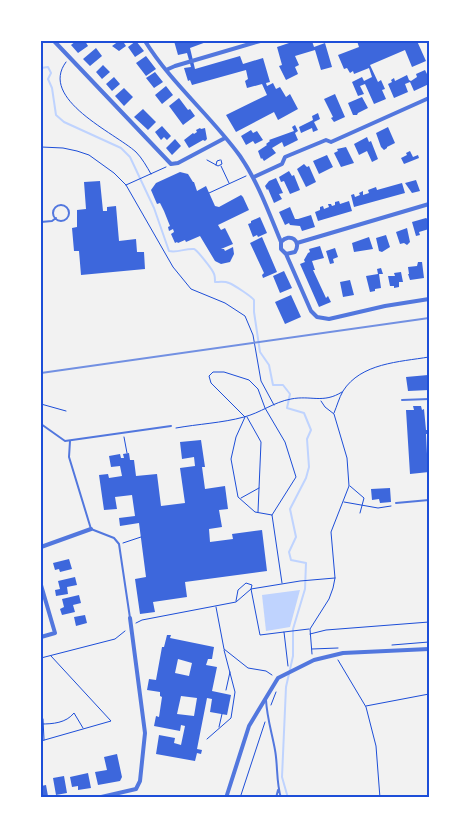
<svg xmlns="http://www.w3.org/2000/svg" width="470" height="839" viewBox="0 0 470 839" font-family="Spectral,serif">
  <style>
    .water { fill: #bfd3fe }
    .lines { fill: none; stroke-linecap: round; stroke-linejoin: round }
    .stream { stroke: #bfd3fe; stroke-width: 2 }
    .building { fill: #3d67dc; fill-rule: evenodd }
    .path { stroke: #1d4ed8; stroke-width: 1 }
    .service { stroke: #5277de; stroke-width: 2 }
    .minor { stroke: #5277de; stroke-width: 4 }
    .rail { stroke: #7290e2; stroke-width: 2 }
    .neatline { fill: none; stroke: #1d4ed8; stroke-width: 2 }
  </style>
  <rect width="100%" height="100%" fill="#f2f2f2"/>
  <path class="water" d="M300,590l-10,37 -24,4 -4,-36z"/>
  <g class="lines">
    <path class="stream" d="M41,68l7,-1 3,6 -3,6 4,9 4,27 8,7 57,26 9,9 24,51 15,43c9,2 17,-3 25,-2 3,1 19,21 20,25 1,2 1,5 1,8 4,0 10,-1 14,1 5,2 22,13 25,17v12l6,40 9,13 4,20h10l7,9 -3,14 17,5 7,17 -4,9 2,28 -3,11 -16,31 6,28 -7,15 2,8 15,3 -1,26 -12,40v27l-7,31 -4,90 6,21"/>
  </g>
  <path class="building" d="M76,41h9l3,5 -10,7 -7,-8z
    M119,41h7l-2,2 2,3 -7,5 -7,-5z
    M136,41l8,10 -9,6 -7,-10z
    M174,41h35l-19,7 5,21 45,-13 3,8 20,-6 7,24 -4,1 1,3 6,-3 3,6 4,-2 6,10 4,-3 8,15 -20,11 -4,-8 -38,20 -10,-17 41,-20 -5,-11 -15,4 -2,-7 3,-2 -2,-9 -54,15 -2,-5 -2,1 -4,-13 7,-1 -4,-14 -9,2z
    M295,41h17l2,6 11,-4 7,24 -11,3 -6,-20 -20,6 4,9 -4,2 3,7 -12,6 -7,-14 3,-1 -5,-18z
    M357,41h60l9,20 -14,6 -7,-17 -35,15 8,17 3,-2 4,9 -3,1 4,9 -12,5 -9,-20 -5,2 4,8 -6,2 -6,-14 10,-5 2,4 8,-4 -3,-9 -15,6 -1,-3 -3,2 -3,-5 -3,1 -6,-14 21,-8z
    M96,48l6,8 -12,10 -7,-7z
    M146,56l10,13 -10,7 -10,-13z
    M103,65l7,7 -8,7 -6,-7z
    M425,70l2,4 2,-1v11l-15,7 -4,-9 -5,2 3,8 -14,6 -6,-14 4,-2 -1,-2 3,-2 1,3 12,-6 2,5 2,1 6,-4 -1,-3z
    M155,72l8,10 -9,6 -8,-10z
    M114,77l6,7 -8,7 -6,-7z
    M166,86l7,9 -11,9 -7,-9z
    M124,88l9,9 -9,9 -9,-10z
    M335,94l10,23 -11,5 -3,-4 2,-1 -9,-18z
    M362,97l6,11 -10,5 -1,2h-4l-5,-12z
    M179,98l9,12 2,-1 5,7 -12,9 -14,-19z
    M143,109l13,13 -8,8 -14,-13z
    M318,113l2,6 -6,3 4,8 -5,2 -1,-4 -11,5 -2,-6 14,-7 -1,-4z
    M295,125l3,6 -3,2 3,7 -14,7 -2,-5 -10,6 4,5 -12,8 -2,-3 -1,1 -3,-8 9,-6 -1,-1 4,-3 -1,-1 25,-9 -2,-4z
    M162,126l9,10 -4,4 -3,-3 -3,3 -6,-8z
    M388,127l7,16 -8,4v1l-3,2 -3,-3 -5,-14z
    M200,128l1,1 4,-1 2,11 -2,2 -2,-1 -14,8 -5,-8 9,-7 1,1 3,-2 -1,-2z
    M251,130l2,3 4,-2 6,9 -8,4 -2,-3 -7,4 -5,-9z
    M367,137l2,5 2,-1 7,18 -6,3 -5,-11 -8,4 -5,-11z
    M175,139l6,7 -9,9 -6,-7z
    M346,147l8,16 -13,4 -7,-14 4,-2 -1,-2z
    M410,151l3,6 5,-2 1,3 -15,6 -3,-6 6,-3 -1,-2z
    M327,155l6,12 -14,7 -6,-13z
    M304,164l3,3 2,-1 7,16 -10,5 -9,-18z
    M289,171l3,5 2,-1 6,15 -10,4 -6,-13 -3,1 -2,-5z
    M180,172l8,2 5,8h1l3,9 9,-5 9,20 4,1 22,-12 2,2 6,13 -31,15 3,5 4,-2 8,16 -12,5h3l1,2 8,-4 1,7 -4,8 -9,2 -6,-3 -15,-25 -14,6 -1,-2 -7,3 -1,-1 -2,1 -4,-9 3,-2 -1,-3 -4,2 -1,-4 2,-1 -6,-15 -4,-8 -3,1 -6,-14 5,-7z
    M276,178l7,15 -4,1 3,5 -8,4 -6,-14 -1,1 -2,-4 4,-5z
    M416,180l4,11 -8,2 -7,-10z
    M100,181l3,30h4v-4l9,-1 3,35 17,-2 1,13h7l1,17 -64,6 -2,-24h-5l-2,-23 5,-1v-17l9,-1 -2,-27z
    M402,183l3,10 -51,14 -3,-12 3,-1 1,3 5,-2 -1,-2 4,-2v4l6,-2 -1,-3 8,-3 1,3z
    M339,201l1,3 9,-3 3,10 -34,10 -3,-9 5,-2v-3l3,-1 1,3 5,-2 -1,-3h3l1,2 3,-1v-3z
    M290,207l5,12h3l13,-4 4,12 -13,4 -2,-5 -10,-1 -1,-2 -4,2 -6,-13z
    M260,217l7,16 -9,4 -1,-2 -4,2 -5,-13 3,-1v-2z
    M426,218l3,2v9l-10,3 1,3 -4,1 -4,-14z
    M407,228l3,14 -3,3 -3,-2 -4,1 -4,-12z
    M386,235l4,12 -8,5 -3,-1 -3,-13z
    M262,237l15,35 -14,6 -1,-3 2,-2 -14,-30z
    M369,237l4,12 -19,3 -2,-9z
    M320,246l4,12 -12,3 3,9h-2l13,28 2,-2 3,6 -12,5 -19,-43 5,-2 -1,-2 4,-7 2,-1 -1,-3z
    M335,248l3,9 -5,2 1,4 -4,1 -4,-13z
    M418,262h4l2,16 -14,2 -2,-6h1l-1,-7 9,-1z
    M381,268l2,6h-4l2,14 -6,1v2l-5,1 -4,-16 12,-2 -1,-5z
    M284,271l8,17 -12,5 -7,-17z
    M401,272l2,10h-4v5l-5,1v-2h-4l-2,-10h7l-1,-3z
    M350,280l4,15 -11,2 -3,-15z
    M291,295l10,22 -16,7 -10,-22z
    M428,375l1,15 -21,1 -2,-14z
    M413,406h8l1,4 2,-1 2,21h3v4h-3l1,20h2v18l-19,2 -4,-64h8z
    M201,440l4,27h-3l3,22 20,-3 3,23 -9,1 3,17 -13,2 1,13 23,-3 -1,-5 30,-4 5,41 -82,11 2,15 -34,5 2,10 -15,2 -5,-35 11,-2 -7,-54 -19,3 -1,-8 16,-2 -3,-21 -17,2 2,12 -13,1 -5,-35 9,-1 1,4 13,-2 -2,-10 -9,1 -2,-11 11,-2 1,4h3l-1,-4 6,-1 1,7h4l2,16 21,-2 4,32 24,-3 -5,-35 15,-2 -1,-9 -12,2 -2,-17z
    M390,488l1,14 -11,1 -1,-4 -7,1 -1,-11z
    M69,559l3,10 -12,3 -1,-3 -4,1 -2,-7z
    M75,577l2,8 -10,2 1,7 -12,2 -1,-6 5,-1 -2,-8z
    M79,595l2,8 -8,2 2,7 -13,3 -2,-6 4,-2 -2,-8z
    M85,615l2,8 -11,3 -2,-9z
    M167,635h4l-1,3 44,9 -2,12h-4l-2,6 11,2 -5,24 19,4 -4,20 -17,-3 2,-13 -5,-1 -10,51 5,1 -1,4 -4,-1 -2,8 -39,-7 3,-19 16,3 -1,5 7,2 4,-19 -4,-1 -1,6 -26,-5 2,-10 3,1 3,-20 -2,-1v-4l-13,-2 2,-11 7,1 6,-33h2zM178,659l14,4 -3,13 -14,-3zM181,696l16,2 -3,18 -17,-2z
    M117,754l5,23 -2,4 -22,4 -3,-13 12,-2 -3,-13z
    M88,773l3,15 -13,2v-4l-6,1 -2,-10z
    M64,776l3,17 -11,2 -3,-17z
    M46,785l2,11 -7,1v-11z"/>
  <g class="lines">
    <path class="path" d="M66,62c-28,37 49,71 70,90 6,6 11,15 15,22
      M41,147l22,1 14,3 12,4 25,18 12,12 47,82 18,22 34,14 20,13 8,19 8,46 13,24
      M207,160l11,6 4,-2 -1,-4
      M216,165l1,-4 3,-1
      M221,166l8,17
      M126,185l40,-18
      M209,193l37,-17
      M41,404l25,7
      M334,413c3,-7 5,-15 9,-22 18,-28 56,-29 86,-34
      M247,417l14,25 -3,70
      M176,428c22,-4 46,-5 68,-11 16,-4 30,-15 47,-18 20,-4 32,5 51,-7
      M124,437l3,16
      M350,486l14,12 -4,15
      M241,498l18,-10
      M344,502l34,6 13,-2
      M272,515l24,-38 -11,-35 -20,-34 -7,-19 -9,-9 -25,-8h-11l-4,4 2,7 34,34 -9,20 -5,22 7,38 17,15 17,3 10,68
      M123,543l18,-6
      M236,601l2,-11 8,-7 6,2 -1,4 9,46 24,-3 4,34
      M216,607l8,42 24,19 18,3 6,4
      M136,623l6,-3 94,-18 15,-13 49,-8 35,-3
      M284,632l25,-3
      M310,634l16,-4 103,-8
      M392,645l37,-3
      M312,649l26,-1
      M312,654l-2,-25 19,-30 4,-11 2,-10 -4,-46 18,-46 -2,-28 -13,-44 -9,-7 -4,-6
      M41,658l74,-19 10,-8
      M338,660l28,47 10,39 4,52
      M226,690l4,-18
      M271,705l5,-13
      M366,706l63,-12
      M43,719l1,21
      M41,724c12,0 25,-1 33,-11l9,15
      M219,727l3,-13
      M207,739l24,-21 4,-26 -11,-42
      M41,741l70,-20 -60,-65
      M240,798l25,-76"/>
    <path class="service" d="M53 213a8 8 0 1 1 16 0a8 8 0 1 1-16 0Z
      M41,222l11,-1 4,-3
      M402,400l27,-1
      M41,424l24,17 106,-15
      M70,441l-1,16 22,72 23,9 5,6 11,74
      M396,503l33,-3
      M266,700c1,18 6,33 9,50 3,16 1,32 6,48
      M276,798l2,-8"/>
    <path class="minor" d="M54,41l117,123 7,-1 47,-25
      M145,41c26,42 66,75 95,115 18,26 29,57 41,86v7l5,5 25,57 6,6 12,2 56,-13 44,-7
      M166,70l9,-4 85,-25
      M254,177l28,-13 3,-7 41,-17 5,2 98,-44
      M281,242c9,-10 21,-1 14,10l-9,2
      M297,243l132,-39
      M41,547l50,-18
      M41,585l14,48 -14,4
      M97,798l39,-9 4,-8 5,-48 -15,-115
      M226,798l23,-72 29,-48 36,-18 29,-7 86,-4"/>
    <path class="rail" d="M41,373l388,-55"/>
  </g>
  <rect width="470" height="839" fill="none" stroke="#ffffff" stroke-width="85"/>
  <rect x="42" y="42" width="386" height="754" class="neatline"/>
</svg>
